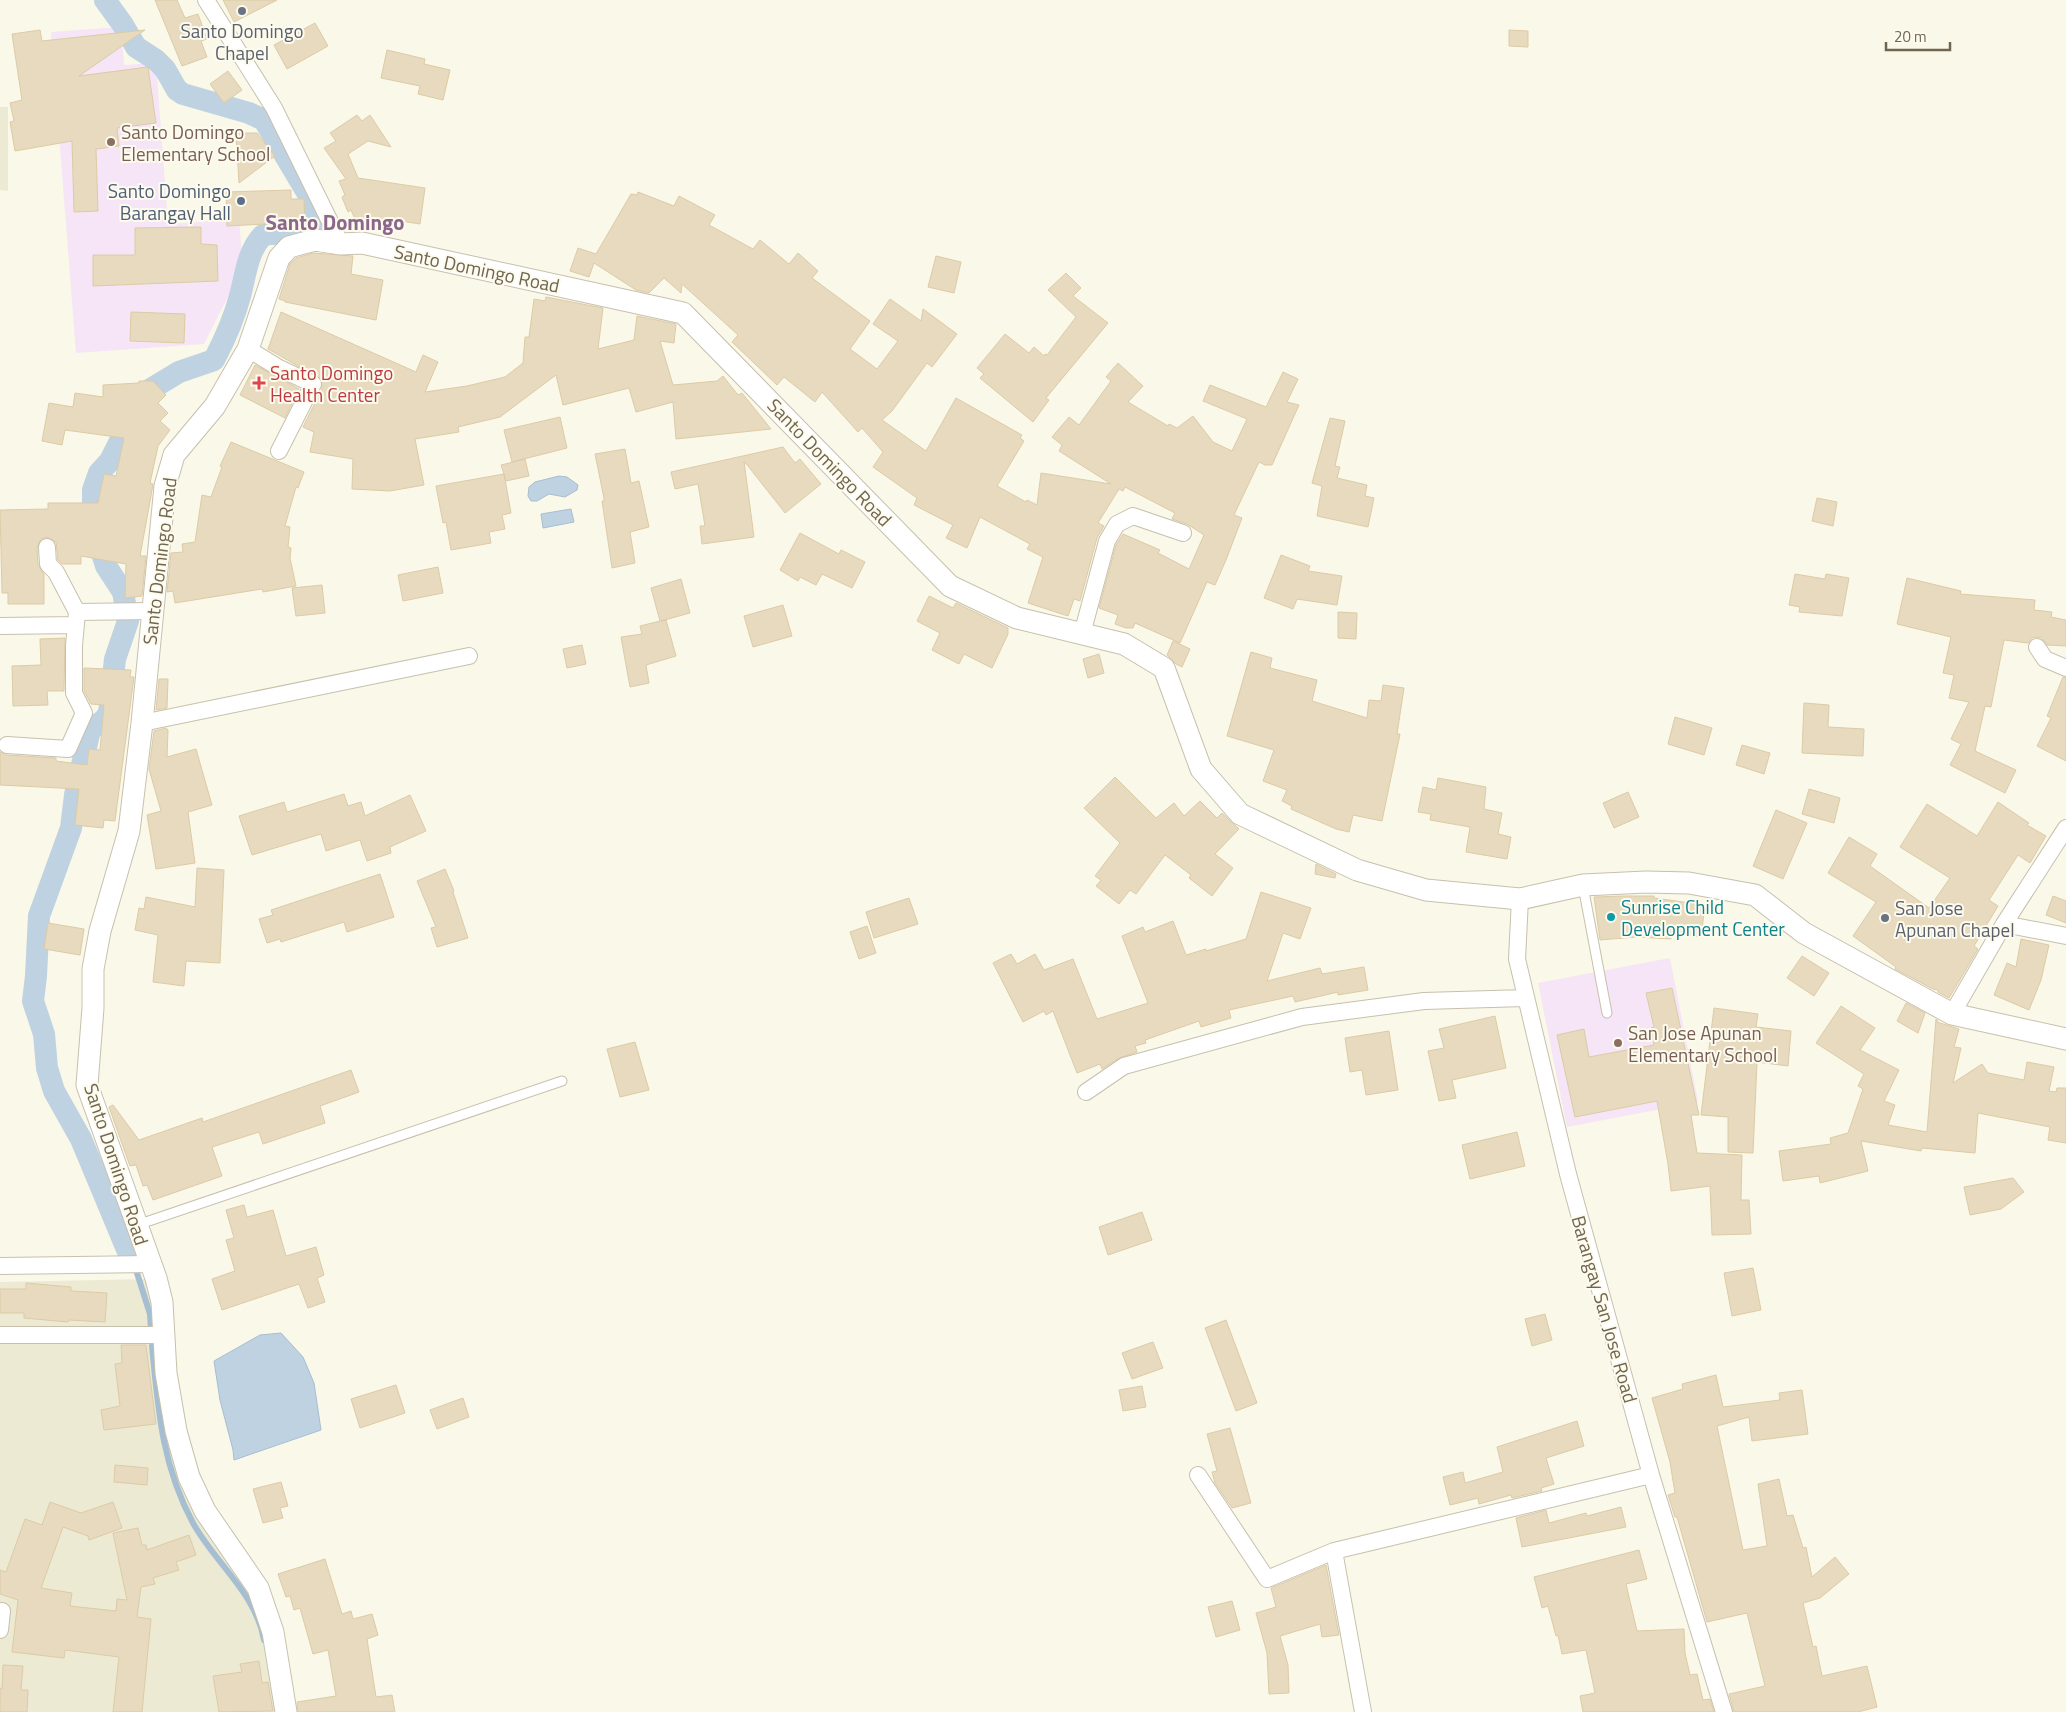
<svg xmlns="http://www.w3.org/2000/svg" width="2066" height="1712" viewBox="0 0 2066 1712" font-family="'Titillium Web',sans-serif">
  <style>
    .residential { fill: #edead4 }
    .education { fill: #f5e5f6 }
    .water { fill: #bfd2e1; stroke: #a6bed1 }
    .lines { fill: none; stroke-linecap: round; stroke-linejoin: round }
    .stream { stroke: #a6bed1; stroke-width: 6 }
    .canal { stroke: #bfd2e1; stroke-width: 22 }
    .building { fill: #e7dabe; stroke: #dccba6 }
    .service-casing { stroke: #c7c0ad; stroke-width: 11 }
    .minor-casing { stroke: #c7c0ad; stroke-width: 18 }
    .tertiary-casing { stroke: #c7c0ad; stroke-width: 23 }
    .service { stroke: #fff; stroke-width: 9 }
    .minor { stroke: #fff; stroke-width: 16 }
    .tertiary { stroke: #fff; stroke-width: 21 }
    .worship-dot { fill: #6b7280; stroke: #fdfbee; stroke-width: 2 }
    .education-dot { fill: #8d6e63; stroke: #fdfbee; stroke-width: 2 }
    .service-dot { fill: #5c6f8a; stroke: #fdfbee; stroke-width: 2 }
    .health-dot { fill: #e0444e; stroke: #fdfbee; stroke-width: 2 }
    .culture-dot { fill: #0f9aa8; stroke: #fdfbee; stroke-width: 2 }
    .labels { text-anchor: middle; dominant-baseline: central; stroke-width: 4; stroke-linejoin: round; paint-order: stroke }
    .worship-label { font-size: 19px; fill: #5b616d; stroke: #fdfbee }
    .education-label { font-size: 19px; fill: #785e54; stroke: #fdfbee; text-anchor: start }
    .service-label { font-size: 19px; fill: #4e5e75; stroke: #fdfbee; text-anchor: end }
    .street-label { font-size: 19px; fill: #70654f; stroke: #fdfbee }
    .health-label { font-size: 19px; fill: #be3a42; stroke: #fdfbee; text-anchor: start }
    .culture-label { font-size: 19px; fill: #0d838f; stroke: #fdfbee; text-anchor: start }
    .quarter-label { font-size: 21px; font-weight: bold; fill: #8b678c; stroke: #fdfbee }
  </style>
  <rect width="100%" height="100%" fill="#faf8e8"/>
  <path class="residential" d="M0,107h8v84l-8,-1z
    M148,1279l7,25 14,129 83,159 16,43 12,77h-280v-430z"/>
  <path class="education" d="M121,27l3,38 32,-2 12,161 71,-5 4,48 -39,77 -128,9 -25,-321z
    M1670,958l28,144 -131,25 -29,-144z"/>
  <path class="water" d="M559,476l8,1 11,8 -1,5 -12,7 -16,-3 -12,7h-6l-3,-5 1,-9 6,-5z
    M571,509l3,13 -31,6 -2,-14z
    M281,1333l22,24 11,26 7,47 -87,30 -1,-10 -13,-50 -6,-39 46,-26z"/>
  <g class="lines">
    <path class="stream" d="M137,1273l13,41 1,16
      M152,1346c6,63 10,120 41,177 22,40 63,70 71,117"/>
    <path class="canal" d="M105,0l18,25 13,22 20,13 9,9 12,21 6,4 66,19 15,7 50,84c13,40 -29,26 -51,31 -16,17 -17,39 -23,61 -6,23 -15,43 -26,64l-35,12 -28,17 -23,36 -18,36 -11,12 -6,17v34l13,42 17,26 5,29 -13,38 -6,54 -5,7 -14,10 -15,65 -4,33 -32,88 -3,60 -3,25 11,33 3,34 7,23 27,48 50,120"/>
  </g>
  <path class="building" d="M155,0h22l8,18 13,-4 9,25 -6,2 6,16 -25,9z
    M223,0h54l-43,22z
    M315,23l13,23 -41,23 -13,-24z
    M40,30l2,11 103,-11 -66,46 69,-9 8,56 -39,5 2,18 -23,3 2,62 -24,1 -2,-71 -57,10 -5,-29 4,-1 -4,-18 12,-3 -10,-66z
    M1509,30l19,1v16l-19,-1z
    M387,50l38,9 -1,5 26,6 -7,30 -25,-6 2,-8 -39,-8z
    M228,71l14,19 -18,13 -14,-19z
    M357,115l5,6 8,-6 21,32 -23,-6 -20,13 10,24 67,10 -5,36 -26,-4 -1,5 -38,-6 -4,-9 -3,2 -6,-15 3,-2 -6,-14 7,-2 -22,-31 12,-7 -6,-8z
    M236,133h21l18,23 -36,27z
    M291,190v9h13l1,23 -78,4 -1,-34z
    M638,192l36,14 5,-10 36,19 -6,10 44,24 7,-9 29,24 9,-11 20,18 -6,7 58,43 -20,28 27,20 21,-28 -25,-17 17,-25 31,22 2,-12 34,25 -25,33 -5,-4 -35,48 -10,9 44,31 30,-53 66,37 -2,3 4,3 -27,45 29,16 1,-2 10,5 4,-32 70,11 -52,-33 3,-6 -10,-8 17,-20 10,8 32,-44 -5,-4 12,-14 25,23 -15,16 40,24 1,-2 8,4 16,-12 20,26 19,9 15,-32 -44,-18 7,-16 56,22 17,-35 15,7 -11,23 12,3 -27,60h-7l-6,-3 -25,53 8,3 -16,42 -11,25 -8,-3 -27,61 -45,-20 -2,5h-7l-11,-4 3,-9 -19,-7 17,-63 7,-11 37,16 -2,3 31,16 15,-34 -17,-11 -15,-5 3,-6 -50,-26 -2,4 -4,-2 -21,34 6,3 -7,12 -17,63 -6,-2 -6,17 -40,-13 15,-46 -16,-8 3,-5 -50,-27 -13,31 -21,-10 7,-13 -39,-20 3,-7 -44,-31 10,-15 -21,-24 -4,4 -36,-40 -7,10 -31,-25 -7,8 -45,-43 6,-7 -56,-51 -1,9 -17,-15 -15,15 -13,-3 -42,-27 -5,14 -19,-6 8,-23 18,6 35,-60 6,1z
    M201,227v17l16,1 1,36 -125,5v-31h42v-27z
    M313,253l40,3 -2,18 32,6 -7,40 -91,-18v-1l-6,-2 11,-35 6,-6z
    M936,256l25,6 -7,31 -26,-6z
    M1066,273l15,15 -8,8 35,27 -62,75 3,2 -16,22 -53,-44 4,-4 -7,-6 28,-34 24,19 5,-6 10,9 1,-2 2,1 29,-38 -28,-27z
    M546,297l57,11 -5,41 36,-9 3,-24 39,8 -2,19 -14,-2 13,44 44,-4 6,-5 15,19 4,-2 29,36 -95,10 -3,-37 -37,10 -7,-24 -66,17 -7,-30 -56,42 -42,10 1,5 -44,7 9,46 -34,6 -38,-2 1,-30 -43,-7 4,-20 -11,-5 19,-38 -1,-10 -53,-30 13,-37 135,60 7,-17 15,7 -13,30 42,-6 38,-9 18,-14 2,-26h4l5,-38 11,2z
    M131,312l54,2 -1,29 -54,-2z
    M255,365l44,24 -14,29 -45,-23z
    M139,381h14l13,14 -8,8 10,10 -8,8 10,9 -12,16 -8,37 3,1 -2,12 -11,60h6l-4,40 -17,2 1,-34 -45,-8v8h-19l-4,-4 -2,-18 -9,-5 -6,2 -4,9 1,17 6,9v30h-36v-11h-6l-2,-83 48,-1v-6h50l6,-29 12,2 8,-38 -59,-8 -3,15 -20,-4 7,-38 24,4 2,-14 28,4v-12l36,-2z
    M560,417l7,31 -55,14 -8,-32z
    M1330,418l15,3 -10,45 5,1 -3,11 30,7 -2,11 9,2 -6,29 -51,-11 5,-30 -10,-3z
    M231,442l73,30 -6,16 -2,-1 -11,39 5,1 -2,20 3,1 -1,10 6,28 -33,6 -1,-3 -87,14 -2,-12 -6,1 4,-39 12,-1 -1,-8 13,-2 7,-47 9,2 11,-30 -2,-1z
    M783,447l12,16 5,-4 21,25 -36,29 -41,-52 10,76 -52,7 -2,-18h5l-7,-42 -23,5 -4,-17z
    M625,449l6,34 8,-2 10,46 -19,5 5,31 -23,5 -10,-67h2v-3l-9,-44z
    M525,459l4,17 -23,5 -2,-7 7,39 -9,2 3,14 -16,3 2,11 -40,7 -5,-28 -3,1 -7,-37 68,-12 -3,-9z
    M1817,498l20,4 -4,24 -21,-5z
    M800,533l39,21 2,-4 24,12 -13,26 -30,-14 -6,11 -16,-8 -2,4 -18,-11z
    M1281,555l29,11 -2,5 34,5 -5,29 -40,-6 -4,10 -29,-11z
    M438,567l5,26 -40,8 -5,-26z
    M1795,574l30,5 1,-5 23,4 -7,38 -43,-4 1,-5 -11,-2z
    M1907,578l54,13 -1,3 75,6 -1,10 18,2 -1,5 15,3v26l-19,-1 -5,-7 -5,-1 -5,1 -4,5 -24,-3 -13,67 -6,-1 -10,45 41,19 -11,23 -55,-28 11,-21 -10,-5 18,-37 -20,-4 5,-23 -11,-2 8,-36 -54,-13z
    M681,579l9,34 -29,8 5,-1 10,36 -30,9 3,18 -19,4 -9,-50 21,-3 -2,-8 20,-5 -9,-33z
    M322,585l3,28 -29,3 -4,-28z
    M929,596l24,12 3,-5 52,25v6l-16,34 -28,-14 -5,10 -27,-14 8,-17 -23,-12z
    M783,605l9,31 -39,11 -9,-31z
    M1338,612l19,1 -1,26 -18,-1z
    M65,638l-1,53h-17l1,14 -35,1 -1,-40 29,-1 -1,-26z
    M1173,641l17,8 -8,18 -6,-3 -9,-9z
    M582,645l4,19 -19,4 -4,-19z
    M1251,652l21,6 -2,10 47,12 -5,21 55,17 2,-18 12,1 2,-16 21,3 -7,46h3l-18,87 -29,-6 -4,17 -13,-3 -45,-20 1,-3 -10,-5 5,-11 -24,-9 11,-31 -47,-14z
    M1099,654l5,19 -16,5 -5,-19z
    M84,668l47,2 -1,7h4l-19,144 -11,-1 -1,8 -28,-3 4,-36 -79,-4v-33l6,3 50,3v3l31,4 2,-16 11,1 4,-45 -13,-1 -7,-13z
    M2063,677l3,1v83l-29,-15 14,-28 -4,-2z
    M159,679h9l-1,29 -11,2z
    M1804,703l25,2 -1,22 36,2 -1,27 -61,-3z
    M1675,717l37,11 -8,27 -36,-11z
    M166,728l2,2 -1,27 29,-8 16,56 -24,7 7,51 -39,6 -9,-54 14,-4 -12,-42 5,-38z
    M1742,745l28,8 -6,21 -28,-9z
    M1115,777l41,41 18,-15 10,13 16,-15 17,17 5,-5 17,16 -24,25 18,14 -21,28 -23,-18 2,-3 -26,-20 -29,39 -6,-4 -11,14 -23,-18 5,-6 -6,-4 25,-33 -36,-35z
    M1438,778l48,9 -2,22 18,4 -4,21 13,3 -4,22 -41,-7 4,-25 -40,-7 1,-6 -13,-2 5,-25 13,3z
    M1809,789l31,9 -6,25 -32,-9z
    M1628,792l11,25 -25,11 -11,-25z
    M344,794l4,12 13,-4 4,14 45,-21 16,36 -36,16 1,6 -24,8 -7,-21 -34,11 -5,-17 -69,21 -13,-39 45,-14 3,10z
    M1998,802l31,21 -2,2 19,11 -16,27 -12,-8 -29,45 9,6 -24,40 4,3 -29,49 -11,-6v-2l-5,-1 -38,-20 1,-2 -43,-31 23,-34 -48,-29 21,-36 28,17 -7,12 59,42 21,-30 -50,-31 27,-43 50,32z
    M1776,810l31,13 -24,56 -30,-13z
    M1316,864l20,10 -1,4 -20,-4z
    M197,868l27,2 -4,93 -34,-2 -2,25 -31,-4 5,-47 -23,-5 4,-22 5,1 2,-12 49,10z
    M445,869l9,22 -1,1 15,46 -31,9 -6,-19 5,-1 -19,-46z
    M380,874l14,43 -47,15 -3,-10 -63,20 -1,-3 -13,4 -8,-24 14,-4 -2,-5z
    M1261,892l50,16 -11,31 -17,-6 -16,48 53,-13 2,6 42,-7 4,23 -30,5v-3l-43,10 -2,-6 -64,14 2,8 -30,9 -2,-6 -54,19 1,3 -11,3 2,6 -18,6 -17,11 -2,-5 -23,9 -24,-62 -7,4 -2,-4 -21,11 -30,-59 18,-9 6,10 18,-10 9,16 29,-11 24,60 51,-16 -26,-67 21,-9 2,5 28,-11 13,34 20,-6v2l40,-12z
    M1623,896h31v2l51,7 -4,32 -30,-4v6l-35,-2 -36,3 -6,-43z
    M2053,896l13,5v22l-20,-8z
    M909,898l9,26 -44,14 -8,-26z
    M48,923l36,6 -4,26 -36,-6z
    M867,926l9,27 -17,6 -9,-27z
    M2021,939l28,6 -8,35 -12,30 -35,-15 13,-32 9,4z
    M1802,956l27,17 -15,23 -27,-18z
    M1672,988l27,127h-8l6,38 45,2 -1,45h8l2,34 -39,1 -2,-49 -39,5 -3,-27 -11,-63 -82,16 -18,-82 27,-6 5,28 65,-12 -3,-17 3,-1 -8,-34z
    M1906,1003l19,10 -7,20 -21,-12z
    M1841,1006l34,22 -15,22 39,20 -15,31 11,4 -7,20 39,7 9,-113 2,2 -1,1 22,7 -5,18 7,1 -8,35 29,-19 6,9 36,7 3,-18 27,5 -5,24 7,1 1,-4h9v55l-18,-3 2,-13 -72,-14 -3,40 -53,-5 -1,3 -60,-10 7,30 -48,12 -1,-7 -36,5 -4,-30 52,-7 -1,-6 18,-5 15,-44 -5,-3 6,-12 -48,-31z
    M1714,1008l44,6 -2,13 35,4 -3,35 -31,-4 -4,91 -25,-1v-35l-27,-2z
    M1495,1016l11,52 -54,12 4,18 -17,3 -11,-50 16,-3 -5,-19z
    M1389,1031l9,59 -32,5 -4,-25 -12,2 -5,-34z
    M635,1042l14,48 -29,7 -13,-48z
    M351,1070l8,22 -39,14 5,17 -62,21 -4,-12 -47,15 10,29 -69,24 -6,-15 -4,1 -7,-21 -6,1 -21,-59 4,-2 26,35 63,-22 1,4z
    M1517,1132l8,34 -55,13 -8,-34z
    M2013,1178l11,14 -23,17 -31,6 -6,-28z
    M244,1205l3,12 26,-7 13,46 30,-9 8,28 -7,3 8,24 -17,6 -9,-24 -77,26 -10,-31 23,-8 -9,-31 8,-2 -8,-28z
    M1142,1212l10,28 -44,15 -9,-28z
    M1753,1268l8,42 -29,6 -8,-43z
    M26,1283l45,4v4l36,2 -2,29 -36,-2 -1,2 -44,-4v-5h-24v-24h26z
    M1545,1314l7,26 -20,6 -7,-27z
    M1226,1320l31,83 -21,8 -31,-83z
    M1153,1342l10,26 -31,11 -10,-26z
    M121,1345h25l10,79 -52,6 -3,-20 19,-4 -5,-42 7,-1z
    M1716,1375l7,32 57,-7 -1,-7 23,-3 6,44 -56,7 -3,-24 -32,9 26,124 24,-4 -9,-62 21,-5 8,37 6,-1 10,33 3,-1 6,30 23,-20 14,17 -29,24 -17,5 10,44 3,-1 6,30 45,-10 10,41 -19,5h-124l-5,-18 36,-8 -18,-73 -40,9 -30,-105h-2l-7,-22 7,-2 -5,-31 -18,-64 31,-9 -1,-5z
    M396,1385l9,28 -45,15 -9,-29z
    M1142,1386l4,21 -23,4 -4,-21z
    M463,1398l6,19 -32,12 -7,-19z
    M1577,1421l7,25 -38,12 8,26 -13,4 1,3 -30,7 -1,-3 -32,9 -1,-6 -28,7 -7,-28 20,-5 2,11 38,-11 -6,-25z
    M1230,1428l21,75 -19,5 -17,-25 -3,-11 5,-1 -10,-37z
    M115,1465l33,3 -1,17 -33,-3z
    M281,1482l7,24 -8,2 3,10 -20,5 -10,-34z
    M50,1502l31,11 32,-11 9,26 -33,12 -1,-4 -25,-9 -22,61 31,5 -2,13 46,5 1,-12 10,1 -14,-67 25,-5 4,17h4l1,5 42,-15 7,20 -20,7 3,8 -26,8 2,6 -14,3 -4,30 14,2 -9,93h-29l6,-55 -54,-7 -1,8 -52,-6 6,-52 -18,-6v-24l6,2 19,-53 17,6z
    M1621,1507l5,20 -104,20 -6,-29 30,-8 3,13 37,-10 1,3z
    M1639,1550l8,29 -21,5 11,47 47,-2 1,24 5,22 7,-1 6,26 7,-1 4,13h-131l-3,-16 15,-3 -9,-43 -24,4 -4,-19 -2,1 -8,-30 -6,2 -8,-31z
    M325,1559l17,55 9,-3 2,8 19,-5 6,21 -11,4 9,58 16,-2 3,17h-97l-1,-10 39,-6 -8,-46 -15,4 -13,-46 -6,2 -4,-14 -4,1 -8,-23z
    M1326,1565l13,70 -17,2 -2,-13 -40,12 8,29 1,28 -20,1 -2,-41 -11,-40 20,-6 -5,-19z
    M1232,1601l8,29 -24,7 -8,-30z
    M259,1661l3,22 6,-1 5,29 -54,1 -6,-36 29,-4 -2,-8z
    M3,1665l20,1 -2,24h7l-1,22h-27v-24l2,1z"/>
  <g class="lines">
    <g class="service-casing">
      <path id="service" d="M1583,886l24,127
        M137,1225l425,-144"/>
    </g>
    <g class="minor-casing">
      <path id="minor" d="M206,0l68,108 67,136
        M248,349l31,19 34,16 -34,67
        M47,547l1,17 8,8 21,40
        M0,626l76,-1
        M1082,634l25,-93 10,-17 16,-8 50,17
        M2037,647l8,12 21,9
        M142,723l327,-67
        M7,745l61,4 16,-36 -10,-20v-47l3,-34 74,-1
        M1520,899l-3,60 51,215 83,301 73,237
        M2004,924l62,12
        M1952,1014l52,-90 62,-96
        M1086,1092l38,-26 178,-49 122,-16 101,-3
        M0,1266l151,-2
        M0,1335h164
        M1198,1475l69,104 67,-28 317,-76
        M1334,1551l29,161
        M0,1630l2,-19"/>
    </g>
    <g class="tertiary-casing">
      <path id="tertiary" d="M286,1712l-13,-80 -15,-44 -53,-77 -16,-34 -13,-46 -10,-58 -4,-71 -6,-24 -69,-193 6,-77v-39l7,-38 29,-100 13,-108 23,-237 9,-31 41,-49 33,-57 31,-91 10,-11 26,-7 26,4 21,-1 321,70 267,273 67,32 107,26 40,24 37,101 39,45 117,56 69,20 94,9 63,-14 63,-3 43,1 66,12 49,38 148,81 114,25"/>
    </g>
    <use href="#service" class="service"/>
    <use href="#minor" class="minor"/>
    <use href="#tertiary" class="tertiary"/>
  </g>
  <g class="worship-dot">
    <circle cx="242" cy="11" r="5"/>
    <circle cx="1885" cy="918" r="5"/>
  </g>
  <g class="education-dot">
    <circle cx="111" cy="142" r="5"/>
    <circle cx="1618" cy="1043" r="5"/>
  </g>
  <circle class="service-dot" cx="241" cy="201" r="5"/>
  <path class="health-dot" d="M256.5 375.5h5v5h5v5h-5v5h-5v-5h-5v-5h5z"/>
  <circle class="culture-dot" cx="1611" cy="917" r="5"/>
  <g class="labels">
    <g class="worship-label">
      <text x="242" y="30">Santo Domingo<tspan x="242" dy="22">Chapel</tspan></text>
      <text x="1895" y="907" text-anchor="start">San Jose<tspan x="1895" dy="22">Apunan Chapel</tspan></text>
    </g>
    <g class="education-label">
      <text x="121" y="131">Santo Domingo<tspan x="121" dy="22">Elementary School</tspan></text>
      <text x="1628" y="1032">San Jose Apunan<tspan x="1628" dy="22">Elementary School</tspan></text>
    </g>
    <g class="service-label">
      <text x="231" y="190">Santo Domingo<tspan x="231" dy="22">Barangay Hall</tspan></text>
    </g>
    <g class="street-label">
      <text transform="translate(477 268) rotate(12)">Santo Domingo Road</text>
      <text transform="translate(830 462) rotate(46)">Santo Domingo Road</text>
      <text transform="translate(159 561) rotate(-83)">Santo Domingo Road</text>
      <text transform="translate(117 1164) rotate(72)">Santo Domingo Road</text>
      <text transform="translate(1605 1309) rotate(74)">Barangay San Jose Road</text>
    </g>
    <g class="health-label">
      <text x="270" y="372">Santo Domingo<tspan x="270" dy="22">Health Center</tspan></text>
    </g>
    <g class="culture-label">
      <text x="1621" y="906">Sunrise Child<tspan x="1621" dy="22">Development Center</tspan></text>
    </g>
    <g class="quarter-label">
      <text x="335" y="222">Santo Domingo</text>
    </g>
  </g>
  <path d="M1886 42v8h64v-8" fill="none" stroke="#70654f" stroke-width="2.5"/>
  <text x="1894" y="42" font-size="15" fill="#70654f" stroke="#fdfbee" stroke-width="4" paint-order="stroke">20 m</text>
</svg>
